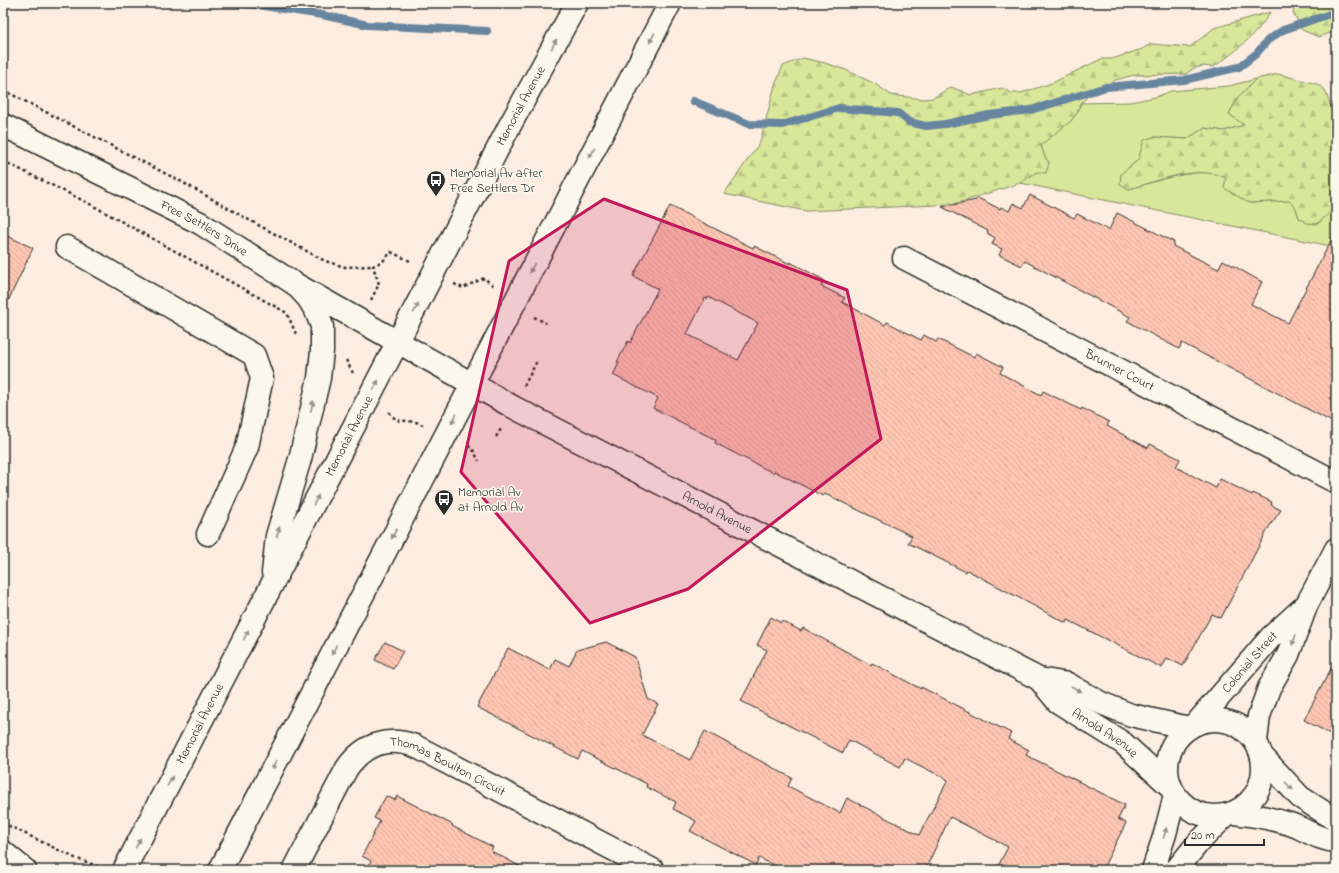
<svg xmlns="http://www.w3.org/2000/svg" width="1339" height="873" viewBox="0 0 1339 873" font-family="'Indie Flower',sans-serif">
  <style>
    .grass { fill: #d8e79a; stroke: #828962 }
    .forest { fill: url(#forest-firs); stroke: #828962 }
    .lines { fill: none; stroke-linecap: round; stroke-linejoin: round }
    .stream { stroke: #68859f; stroke-width: 8 }
    .building { fill: url(#building-back-hatch); stroke: #2b2b2b; fill-rule: evenodd }
    .minor-casing { stroke: #2b2b2b; stroke-width: 25 }
    .major-casing { stroke: #2b2b2b; stroke-width: 25 }
    .path { stroke: #2b2b2b; stroke-width: 2.5; stroke-dasharray: 3 3; stroke-linecap: butt }
    .minor { stroke: #fbf7ec; stroke-width: 22 }
    .major { stroke: #fbf7ec; stroke-width: 22 }
    .oneway { fill: #93918c }
    .marked { fill: #c2185b; fill-opacity: 0.2; stroke: #c2185b; stroke-width: 3; stroke-linejoin: round }
    .labels { text-anchor: middle; dominant-baseline: central; stroke-width: 3.5; stroke-linejoin: round; paint-order: stroke }
    .street-label { font-size: 13px; fill: #2b2b2b; stroke: #fbf7ec }
    .poi-label { font-size: 13px; fill: #2b2b2b; stroke: #fbf7ec; text-anchor: start }
  </style>
  <defs>
    <pattern id="forest-firs" width="22" height="20" patternUnits="userSpaceOnUse"><rect width="22" height="20" fill="#d8e79a"/><path d="M5 1l3.5 6h-7zM16 11l3.5 6h-7z" fill="#bac685"/></pattern>
    <pattern id="building-back-hatch" width="6" height="6" patternUnits="userSpaceOnUse"><rect width="6" height="6" fill="#fec6b2"/><path d="M-1 5l2 2M0 0l6 6M5-1l2 2" fill="none" stroke="#daaa99"/></pattern>
  </defs>
  <rect width="100%" height="100%" fill="#fcede0"/>
  <filter id="ink" filterUnits="userSpaceOnUse"><feTurbulence type="fractalNoise" baseFrequency=".025" numOctaves="2"/><feDisplacementMap in="SourceGraphic" scale="8" xChannelSelector="R" yChannelSelector="G"/><feConvolveMatrix kernelMatrix="1 2 1 2 8 2 1 2 1" color-interpolation-filters="sRGB"/></filter>
  <g filter="url(#ink)">
    <path class="grass" d="M1256,79l-18,18 -9,17 16,11 -21,6 -20,-3 -17,11 -34,-2 -15,23 -17,14 8,15c23,-6 76,-26 97,-11 9,6 16,17 23,25l40,-2 7,7 3,10 18,6 15,-13 4,-1v37l-316,-64 29,-20 -5,-8 -3,-10c15,-16 31,-19 40,-42l49,-1 26,-5 15,-6 58,-5z"/>
    <path class="forest" d="M1296,3h40v28l-17,6 -17,-7 -9,-18z
      M1270,12c-9,19 -39,44 -57,55l-10,-1 -9,2 -8,6 -52,1 -19,5 -12,10 -14,5 -8,8 -4,10 -6,8 -30,24 3,10 5,8 -3,10 -9,-1 -17,11 -62,20 -22,2 -130,6 -82,-17 36,-52 15,-57 8,-19 20,-8 22,5 21,7 29,14 16,11 32,4 10,-1 18,-11 20,8 31,-7 9,5h10l31,-10 49,-24h11l30,-10 9,-5 39,3 24,-19z
      M1278,74l39,10 8,6 7,20 4,2v98l-4,1 -15,13 -10,-1 -8,-5 -3,-10 -7,-7 -40,2 -25,-15 2,-10c-30,-14 -67,3 -97,11l-9,-5 1,-10 17,-14 6,-20 9,-3 34,2 17,-11 20,3 20,-6 -15,-11 9,-17 18,-18z"/>
    <g class="lines">
      <path class="stream" d="M230,3l27,2 65,10 46,10 119,6
        M693,101l56,23 33,1 57,-17 59,5 11,9 17,4 19,-2 44,-9 42,-5 75,-23 78,-7 55,-13 17,-13 12,-14 15,-10 53,-18"/>
    </g>
    <path class="building" d="M1030,195l44,23 3,-4 32,16 8,-17 57,29 -1,4 45,23 5,-9 39,22 -11,22 37,19 48,-92v193l-154,-81 -3,6 -52,-28 3,-4 -105,-56 -3,5 -23,-11 3,-6 -10,-5 3,-6 -8,-5 1,-2 -46,-24 34,-7 2,-2 22,11 1,-2 8,4 4,-8 10,5z
      M670,206l83,42 1,-2 36,18v-2l34,18 -3,6 24,12 -3,4 43,23 2,-3 34,18 3,-5 12,7 2,-3 36,18 2,-4 27,14 -3,6 41,22 2,-4 38,19 1,-2 27,14 -2,4 41,22 2,-4 30,15 -4,8 40,21 4,-9 32,16 1,-2 19,9 -1,3 10,5 -12,17 -48,91 -9,-4 -29,52 -16,-8 -5,10 -94,-48 -2,3 -99,-53 -1,2 -58,-29 4,-7 -87,-42 -2,2 -49,-25 -1,2 -58,-30 1,-3 -63,-32 5,-10 -45,-23 6,-12 -2,-1 11,-21 2,2 28,-54 -25,-13zM708,297l50,26 -20,37 -51,-26 18,-36 2,1z
      M3,234l30,14 -30,64z
      M771,617l10,6 1,-2 19,10 2,-3 68,37 1,-2 49,26v-2l90,46 -3,6 21,11 -3,5 99,50 -7,14 8,4 -24,47h-106l12,-23 -58,-30 -25,53h-142l-24,-12 -3,7 -66,-34 6,-10 -23,-12 3,-7 -30,-15 1,-3 -65,-33 -4,8 -101,-52 31,-59 42,22 5,-11 14,7 8,-16 29,-8 29,15 13,42 10,5 -16,31 48,25 15,-29 87,47 -4,8 52,27 7,-15 72,37 29,-55 -43,-22 -5,9 -51,-27 -6,13 -102,-52 26,-51 -10,-5z
      M385,642l18,9 -10,18 -18,-9z
      M1336,659v78l-32,-17z
      M386,796l9,4 2,-4 56,29 -1,1 41,21 -2,4 36,19h-160l4,-9 -9,-5 18,-35 -6,-3z"/>
    <g class="lines">
      <g class="minor-casing">
        <g id="minor">
          <path id="s1" d="M3,125l197,98 95,61 218,123 526,272 29,5 33,19 30,12 58,13"/>
          <path d="M67,247l187,108 8,23 -15,69 -39,87"/>
          <path id="s2" d="M904,258l432,224"/>
          <path id="s3" d="M1039,679l19,23 65,41 48,44"/>
          <circle cx="1215" cy="768" r="48"/>
          <path id="s4" d="M1196,724l75,-87 33,-30"/>
          <path d="M1256,741l3,-25 10,-28 19,-33 19,-51 29,-55"/>
          <path d="M1263,757l37,40 36,23"/>
          <path d="M1234,813c19,2 37,5 56,11 15,5 29,16 46,17"/>
          <path d="M3,852l22,18"/>
          <path id="s5" d="M294,870l53,-102c17,-24 41,-32 68,-22l238,124"/>
          <path d="M1153,870l12,-36 10,-39"/>
          <path d="M1176,870l22,-27 28,-28"/>
        </g>
      </g>
      <g class="major-casing">
        <g id="major">
          <path d="M273,573l4,-37 23,-77 19,-81 3,-27v-25l-6,-15 -8,-13 -13,-14"/>
          <path id="s6" d="M124,870l385,-743 68,-124"/>
          <path d="M220,870l450,-867"/>
        </g>
      </g>
      <path class="path" d="M3,90l179,92 67,38 76,41 20,6 28,-1
        M3,161l85,42 199,110 9,21
        M454,284l9,4 21,-10 11,9
        M371,300l8,-16 -6,-18 10,-5 8,-9 21,10
        M534,317l12,6
        M346,360l7,13
        M524,386l13,-25
        M389,412l7,8 20,2 7,3
        M496,437l5,-8
        M468,446l4,2 7,13
        M3,823l72,35 22,8"/>
      <use href="#minor" class="minor"/>
      <use href="#major" class="major"/>
    </g>
    <defs><path id="oneway-solid" d="M-6-.8H1V-3.2L6.5 0L1 3.2V.8H-6Z"/></defs>
    <g class="oneway">
      <use href="#oneway-solid" transform="translate(652 38) rotate(117)"/>
      <use href="#oneway-solid" transform="translate(554 44) rotate(-62)"/>
      <use href="#oneway-solid" transform="translate(592 153) rotate(117)"/>
      <use href="#oneway-solid" transform="translate(532 268) rotate(117)"/>
      <use href="#oneway-solid" transform="translate(416 308) rotate(-63)"/>
      <use href="#oneway-solid" transform="translate(376 385) rotate(-63)"/>
      <use href="#oneway-solid" transform="translate(312 406) rotate(-77)"/>
      <use href="#oneway-solid" transform="translate(454 419) rotate(118)"/>
      <use href="#oneway-solid" transform="translate(316 500) rotate(-63)"/>
      <use href="#oneway-solid" transform="translate(278 532) rotate(-75)"/>
      <use href="#oneway-solid" transform="translate(394 534) rotate(117)"/>
      <use href="#oneway-solid" transform="translate(246 635) rotate(-63)"/>
      <use href="#oneway-solid" transform="translate(1294 640) rotate(111)"/>
      <use href="#oneway-solid" transform="translate(334 650) rotate(117)"/>
      <use href="#oneway-solid" transform="translate(1076 689) rotate(31)"/>
      <use href="#oneway-solid" transform="translate(274 765) rotate(117)"/>
      <use href="#oneway-solid" transform="translate(170 781) rotate(-63)"/>
      <use href="#oneway-solid" transform="translate(1289 786) rotate(45)"/>
      <use href="#oneway-solid" transform="translate(1165 833) rotate(-74)"/>
      <use href="#oneway-solid" transform="translate(138 843) rotate(-63)"/>
    </g>
  </g>
  <path class="marked" d="M604,199l243,91 34,149 -193,150 -98,34 -129,-151 48,-211z"/>
  <defs>
    <g id="bus-pin" transform="scale(1)"><path d="M0 17L-7.5 6A9.5 9.5 0 1 1 7.5 6Z" fill="#2b2b2b" stroke="#fbf7ec"/><path d="M-5-6H5V4H4V6H2V4H-2V6H-4V4H-5ZM-3.5-4V0h7V-4ZM-3.5 1.2v1.5H-2V1.2ZM2 1.2v1.5H3.5V1.2Z" fill="#fff"/></g>
  </defs>
  <g fill-rule="evenodd">
    <use href="#bus-pin" x="436" y="180"/>
    <use href="#bus-pin" x="444" y="499"/>
  </g>
  <g class="labels">
    <g class="street-label">
      <text stroke="none"><textPath href="#s6" startOffset="861">Memorial Avenue</textPath></text>
      <text stroke="none"><textPath href="#s1" startOffset="226">Free Settlers Drive</textPath></text>
      <text stroke="none"><textPath href="#s2" startOffset="243">Brunner Court</textPath></text>
      <text stroke="none"><textPath href="#s6" startOffset="489">Memorial Avenue</textPath></text>
      <text stroke="none"><textPath href="#s1" startOffset="813">Arnold Avenue</textPath></text>
      <text stroke="none"><textPath href="#s4" startOffset="82">Colonial Street</textPath></text>
      <text stroke="none"><textPath href="#s6" startOffset="165">Memorial Avenue</textPath></text>
      <text stroke="none"><textPath href="#s3" startOffset="86">Arnold Avenue</textPath></text>
      <text stroke="none"><textPath href="#s5" startOffset="230">Thomas Boulton Circuit</textPath></text>
    </g>
    <g class="poi-label">
      <text x="450" y="173">Memorial Av after<tspan x="450" dy="15">Free Settlers Dr</tspan></text>
      <text x="458" y="492">Memorial Av<tspan x="458" dy="15">at Arnold Av</tspan></text>
    </g>
  </g>
  <rect width="1339" height="873" fill="none" stroke="#fbf7ec" stroke-width="16"/>
  <rect x="8" y="8" width="1323" height="857" fill="none" stroke="#2b2b2b" stroke-width="1.5" filter="url(#ink)"/>
  <path d="M1185 839v6h79v-6" fill="none" stroke="#2b2b2b" stroke-width="2"/>
  <text x="1191" y="839" font-size="12" fill="#2b2b2b" stroke="#fbf7ec" stroke-width="3" paint-order="stroke">20 m</text>
</svg>
